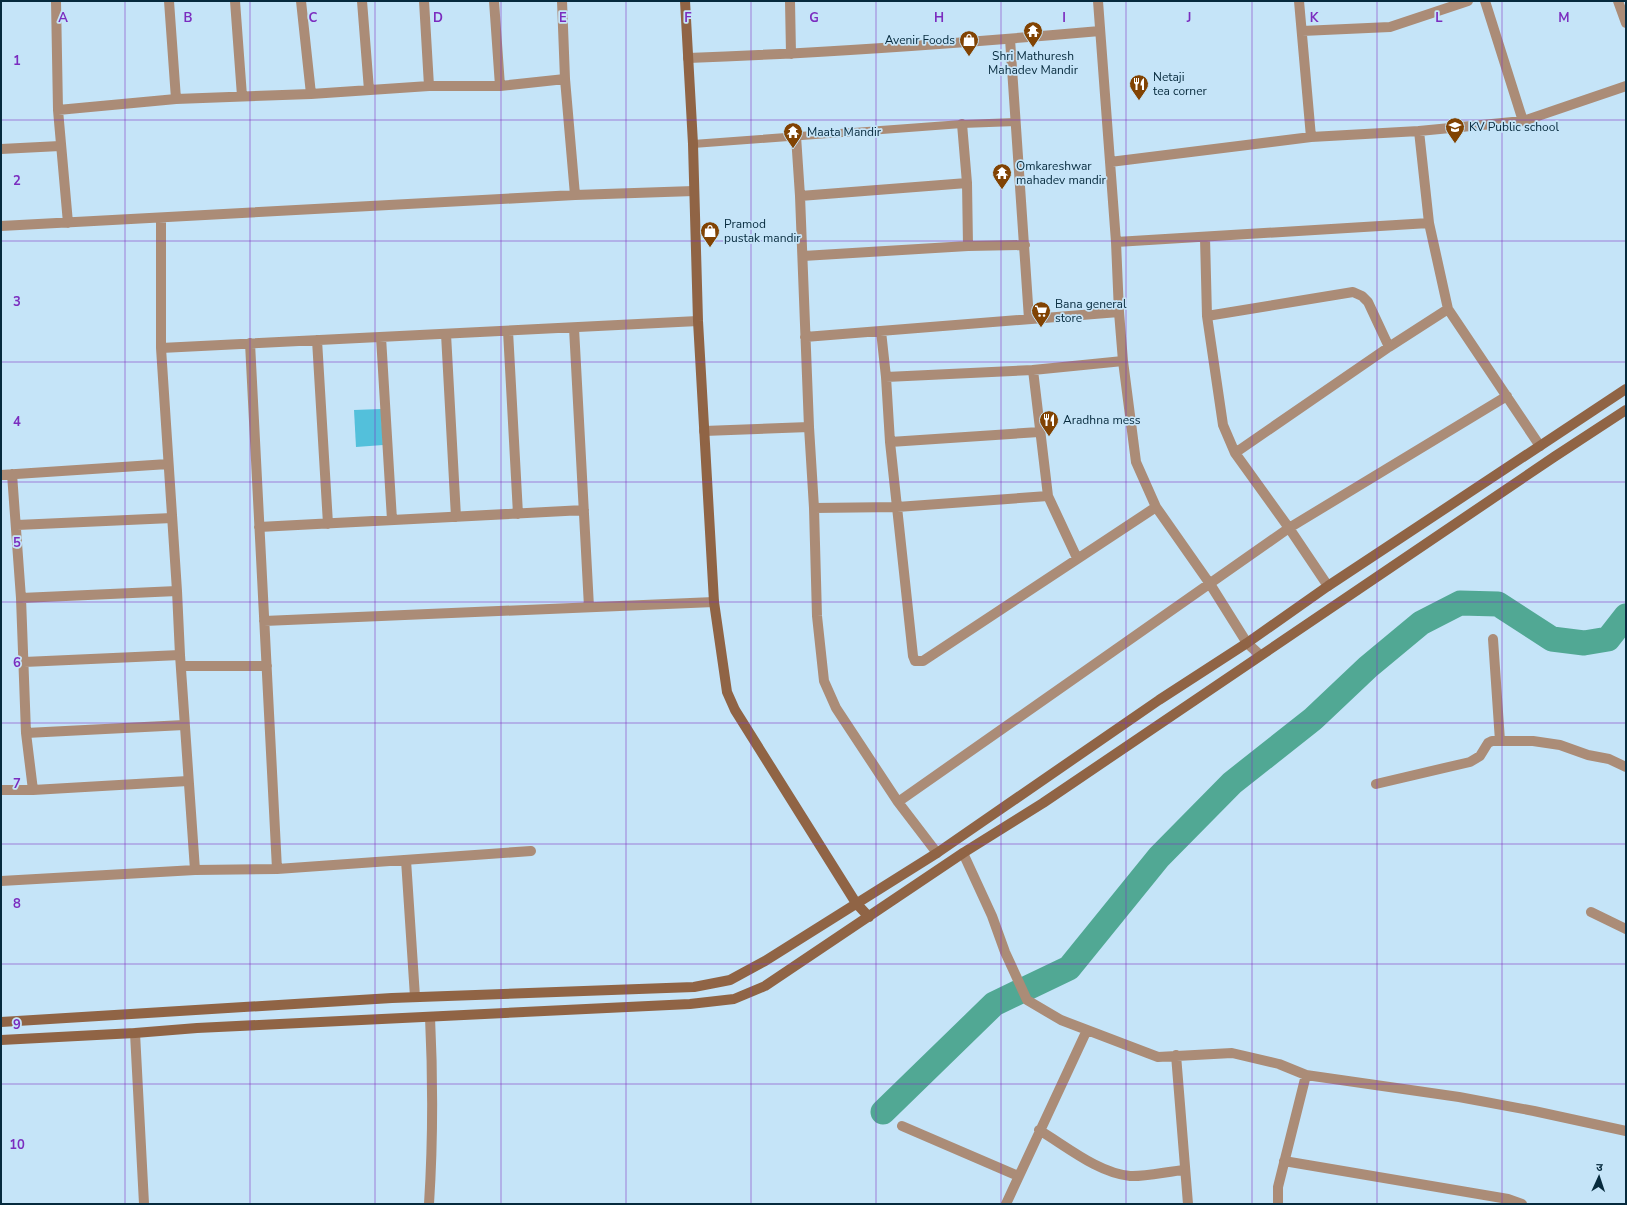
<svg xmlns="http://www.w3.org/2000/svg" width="1627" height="1205" viewBox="0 0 1627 1205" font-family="'Nunito Sans','Noto Sans Devanagari',sans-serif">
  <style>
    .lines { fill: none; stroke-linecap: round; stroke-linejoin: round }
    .river { stroke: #51a894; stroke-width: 25 }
    .building { fill: #53c0db }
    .lane { stroke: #ab8c77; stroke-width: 8 }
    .street { stroke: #ab8c77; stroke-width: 10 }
    .secondary { stroke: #906445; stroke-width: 10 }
    .grid { fill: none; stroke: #7b2cbf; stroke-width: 1; stroke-opacity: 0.55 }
    .labels { text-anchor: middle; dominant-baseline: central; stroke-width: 3.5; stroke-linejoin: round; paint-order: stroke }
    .poi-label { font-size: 12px; fill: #062a3d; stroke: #c5e4f8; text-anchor: start }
    .grid-label { font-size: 13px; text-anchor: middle; font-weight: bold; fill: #7b2cbf; stroke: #c5e4f8; stroke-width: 3.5; stroke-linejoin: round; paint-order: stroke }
  </style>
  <rect width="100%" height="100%" fill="#c5e4f8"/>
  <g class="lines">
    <path class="river" d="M883,1112l111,-108 75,-36 90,-111 73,-74 81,-64 55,-52 53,-44 39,-20 38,1 54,35 32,4 24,-4 18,-23"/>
  </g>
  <path class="building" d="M381,409l2,36 -27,2 -2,-37z"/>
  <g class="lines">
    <path class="lane" d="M693,144l269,-20 54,-2"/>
    <path class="street" d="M56,1l2,109 10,113
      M169,1l7,98
      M235,1l7,95
      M301,1l10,93
      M362,1l7,89
      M424,1l5,85
      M494,1l6,85
      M562,1l3,78 10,116
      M790,1l1,53
      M1098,1l18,241 3,70 4,49 13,101 20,45 54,77 37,59 13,12
      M1299,1l12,136
      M1485,1l38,120
      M1618,1l8,22
      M1302,31l88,-4 78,-26
      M1010,39l19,280
      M688,58c138,-5 275,-15 412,-27
      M58,110l118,-11 135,-5 118,-8h71l65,-7
      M962,124l5,59 1,63
      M1419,131l10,92 19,86 92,137
      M796,136l4,60 9,231 5,81 3,108 7,65 12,27 62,94 39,51
      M1,149l59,-3
      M1110,162l201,-25 108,-6 104,-10 103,-35
      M800,196l167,-13
      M161,218v130l16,243 3,64 15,215
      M1,226l574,-31 119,-4
      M1205,238l2,78 16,109 12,28 54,75 39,58
      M1116,242l313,-19
      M803,256l165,-10 57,-1
      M1207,316l146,-24 9,4 6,6 21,45
      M574,328l15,279
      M508,331l10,183
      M881,331l5,46 4,65 23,214 2,5h8l233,-154
      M446,334l10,183
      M381,337l11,183
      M805,337l314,-25
      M317,340l11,184
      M250,343l27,526
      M161,348l537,-27
      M1033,370l15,126 29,62
      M886,377l147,-7 90,-9
      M704,431l105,-4
      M890,442l149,-10
      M1235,453l154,-106 59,-38
      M12,474l9,124 5,135 7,57
      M1,475l167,-11
      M814,508l83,-1 151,-11
      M17,525l155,-7
      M259,527l325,-17
      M21,598l156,-7
      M264,621l450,-19
      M1493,639l7,102
      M24,662l156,-7
      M181,666h86
      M26,733l158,-8
      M1376,784l94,-22 10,-6 8,-13 4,-2h41l27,4 28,10 21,4 17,8
      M1,790h32l155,-9
      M898,802l391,-274 218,-132
      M963,853l29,63 13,36 22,48 34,20 97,37 74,-4 47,11 27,11 153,22 75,14 92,20
      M406,860l9,137
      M1,881l194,-11 82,-1 254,-18
      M1591,912l35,17
      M135,1033l9,171
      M1176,1055l12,149
      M902,1126l116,50
      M1039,1130c27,16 59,43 91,46 14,1 40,-5 55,-6
      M1284,1161l224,38 14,5
      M429,1204c4,-62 4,-125 1,-187
      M1006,1204l81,-174
      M1278,1204v-17l28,-112"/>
    <path class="secondary" d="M685,1l8,143 5,177 16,281 13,90 8,18 121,193 13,14
      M1,1022l391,-24 302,-11 36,-7 35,-19 172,-108 222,-153 88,-57 81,-57 298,-197
      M1,1040l134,-7 62,-5 493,-24 44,-5 31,-13 198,-133 80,-50 511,-346 72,-47"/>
  </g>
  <path class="grid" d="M125,1v1203M250,1v1203M375,1v1203M501,1v1203M626,1v1203M751,1v1203M876,1v1203M1001,1v1203M1126,1v1203M1252,1v1203M1377,1v1203M1502,1v1203M1,120h1625M1,241h1625M1,362h1625M1,482h1625M1,602h1625M1,723h1625M1,844h1625M1,964h1625M1,1084h1625"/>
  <defs>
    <g id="temple-pin" transform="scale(1)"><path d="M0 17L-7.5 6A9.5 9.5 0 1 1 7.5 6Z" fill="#814303" stroke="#c5e4f8"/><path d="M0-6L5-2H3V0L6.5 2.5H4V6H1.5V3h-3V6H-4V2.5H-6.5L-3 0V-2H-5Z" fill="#fff"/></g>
    <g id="shop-pin" transform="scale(1)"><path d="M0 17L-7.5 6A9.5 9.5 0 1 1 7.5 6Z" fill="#814303" stroke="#c5e4f8"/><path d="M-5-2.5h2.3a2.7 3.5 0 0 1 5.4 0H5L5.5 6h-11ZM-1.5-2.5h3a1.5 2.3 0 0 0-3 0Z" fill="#fff"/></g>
    <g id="restaurant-pin" transform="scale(1)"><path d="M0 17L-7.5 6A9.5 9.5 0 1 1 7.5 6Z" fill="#814303" stroke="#c5e4f8"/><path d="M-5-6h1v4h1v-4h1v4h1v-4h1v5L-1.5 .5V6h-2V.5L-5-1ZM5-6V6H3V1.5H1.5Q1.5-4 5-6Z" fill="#fff"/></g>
    <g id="school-pin" transform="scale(1)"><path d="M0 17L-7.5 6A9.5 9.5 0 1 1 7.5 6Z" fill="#814303" stroke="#c5e4f8"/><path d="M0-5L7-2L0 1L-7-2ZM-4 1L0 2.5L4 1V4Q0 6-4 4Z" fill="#fff"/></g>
    <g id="supermarket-pin" transform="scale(1)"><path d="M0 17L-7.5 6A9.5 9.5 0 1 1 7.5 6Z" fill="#814303" stroke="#c5e4f8"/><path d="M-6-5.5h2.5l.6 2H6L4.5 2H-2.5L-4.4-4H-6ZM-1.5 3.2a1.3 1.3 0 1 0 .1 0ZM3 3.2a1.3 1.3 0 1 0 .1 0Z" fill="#fff"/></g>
  </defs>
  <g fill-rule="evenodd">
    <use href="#temple-pin" x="1033" y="31"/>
    <use href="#shop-pin" x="969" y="40"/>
    <use href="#restaurant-pin" x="1139" y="84"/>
    <use href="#school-pin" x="1455" y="127"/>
    <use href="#temple-pin" x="793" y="132"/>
    <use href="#temple-pin" x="1002" y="173"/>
    <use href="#shop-pin" x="710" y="231"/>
    <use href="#supermarket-pin" x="1041" y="311"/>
    <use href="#restaurant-pin" x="1049" y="420"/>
  </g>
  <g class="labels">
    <g class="poi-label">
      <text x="955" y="40" text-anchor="end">Avenir Foods</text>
      <text x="1033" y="56" text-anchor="middle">Shri Mathuresh<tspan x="1033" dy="14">Mahadev Mandir</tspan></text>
      <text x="1153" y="77">Netaji<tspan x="1153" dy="14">tea corner</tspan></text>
      <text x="1469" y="127">KV Public school</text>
      <text x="807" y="132">Maata Mandir</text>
      <text x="1016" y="166">Omkareshwar<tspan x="1016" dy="14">mahadev mandir</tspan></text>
      <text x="724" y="224">Pramod<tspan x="724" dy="14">pustak mandir</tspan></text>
      <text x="1055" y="304">Bana general<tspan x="1055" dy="14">store</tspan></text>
      <text x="1063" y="420">Aradhna mess</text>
    </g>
  </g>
  <g class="grid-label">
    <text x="63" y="22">A</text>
    <text x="188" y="22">B</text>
    <text x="313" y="22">C</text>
    <text x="438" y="22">D</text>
    <text x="563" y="22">E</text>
    <text x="688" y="22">F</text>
    <text x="814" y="22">G</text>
    <text x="939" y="22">H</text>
    <text x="1064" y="22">I</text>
    <text x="1189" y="22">J</text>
    <text x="1314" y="22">K</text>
    <text x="1439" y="22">L</text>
    <text x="1564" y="22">M</text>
    <text x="17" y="65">1</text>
    <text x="17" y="185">2</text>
    <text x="17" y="306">3</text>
    <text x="17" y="426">4</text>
    <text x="17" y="547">5</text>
    <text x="17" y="667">6</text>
    <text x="17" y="788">7</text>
    <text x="17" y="908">8</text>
    <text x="17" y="1029">9</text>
    <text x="17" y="1149">10</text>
  </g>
  <rect width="1627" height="1205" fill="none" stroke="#062a3d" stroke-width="4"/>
  <g transform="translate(1599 1177) rotate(3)" stroke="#c5e4f8" stroke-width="3" paint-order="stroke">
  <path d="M0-3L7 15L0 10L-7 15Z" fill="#062a3d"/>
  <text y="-6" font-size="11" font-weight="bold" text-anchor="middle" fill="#062a3d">उ</text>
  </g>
</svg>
